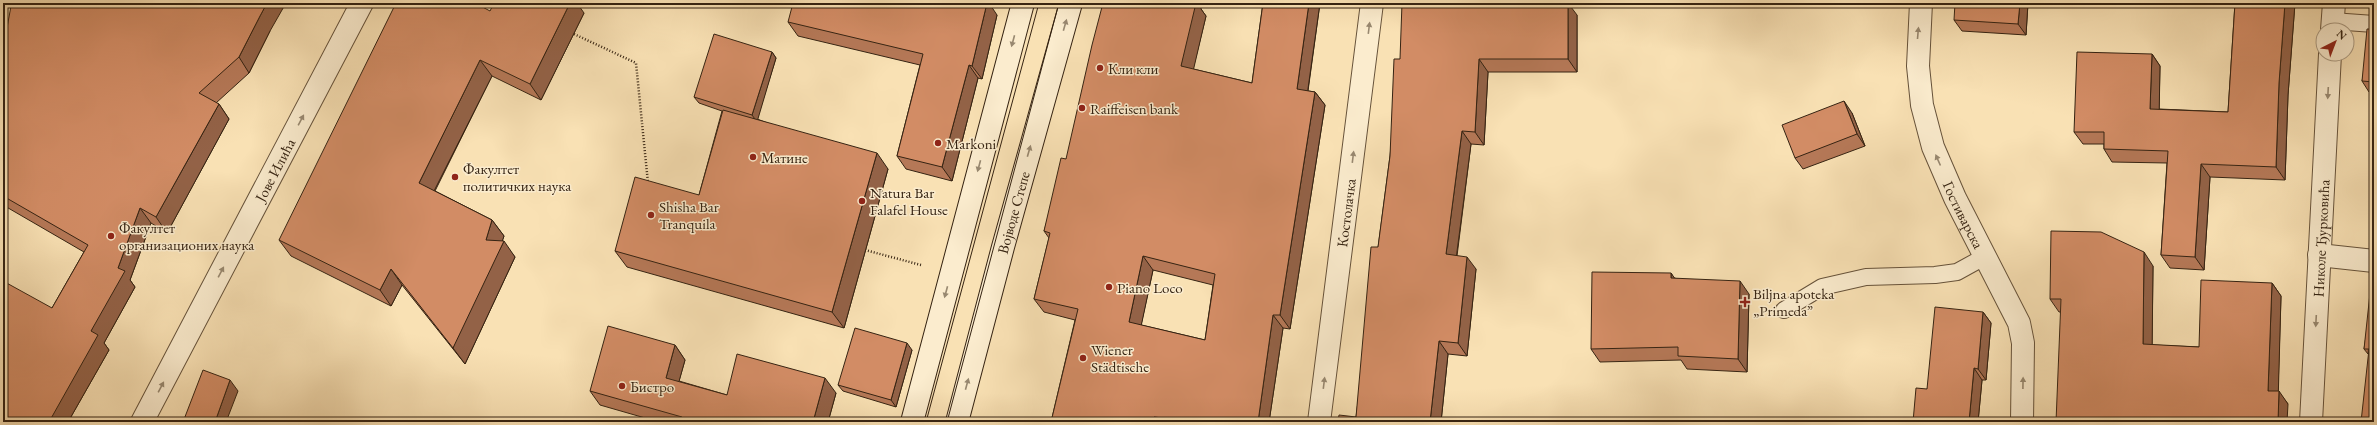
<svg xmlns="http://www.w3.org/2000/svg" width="2377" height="425" viewBox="0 0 2377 425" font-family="'EB Garamond',serif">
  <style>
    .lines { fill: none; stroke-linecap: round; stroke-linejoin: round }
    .lane-casing { stroke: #66523a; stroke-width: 18 }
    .street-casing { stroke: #66523a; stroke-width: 24 }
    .secondary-casing { stroke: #352312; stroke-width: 24 }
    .path { stroke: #352312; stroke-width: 2.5; stroke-dasharray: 1 2; stroke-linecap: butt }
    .lane { stroke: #fbecce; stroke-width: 16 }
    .street { stroke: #fbecce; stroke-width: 22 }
    .secondary { stroke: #fbecce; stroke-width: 22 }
    .tram { stroke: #352312; stroke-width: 1 }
    .wall { fill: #b57857; stroke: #352312; fill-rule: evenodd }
    .shaded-wall { fill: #936247; stroke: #352312 }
    .building { fill: #d28c65; stroke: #352312; fill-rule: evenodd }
    .oneway { fill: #988870 }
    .poi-dot { fill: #8f2418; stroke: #fbecce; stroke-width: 1.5 }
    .labels { text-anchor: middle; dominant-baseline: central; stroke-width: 3; stroke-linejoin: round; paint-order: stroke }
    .poi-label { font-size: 15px; fill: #352312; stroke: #fbecce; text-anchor: start }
    .street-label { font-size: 15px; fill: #352312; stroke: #fbecce }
  </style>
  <rect width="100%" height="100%" fill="#f9e1b4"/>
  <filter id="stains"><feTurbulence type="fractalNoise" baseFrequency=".005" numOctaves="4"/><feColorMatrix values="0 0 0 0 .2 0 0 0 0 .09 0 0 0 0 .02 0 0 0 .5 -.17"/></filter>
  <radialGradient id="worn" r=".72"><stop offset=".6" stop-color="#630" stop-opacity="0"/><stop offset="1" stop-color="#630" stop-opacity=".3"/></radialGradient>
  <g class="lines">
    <g class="lane-casing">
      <path id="lane" d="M2332,21l42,3
        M1784,310l38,-23 44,-10 69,-2 22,-3 29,-16"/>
    </g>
    <g class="street-casing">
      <g id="street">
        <path id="s1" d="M1921,3l-3,63 4,39 11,42 22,51 64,125 4,20 -1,79"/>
        <path d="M2332,30l2,-27"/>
        <path d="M2319,255l55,6"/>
        <path id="s2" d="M142,422l220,-419"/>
        <path id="s3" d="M1319,422l53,-419"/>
        <path id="s4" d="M2311,422l19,-368"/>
      </g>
    </g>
    <g class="secondary-casing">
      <g id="secondary">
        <path d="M912,422l111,-419"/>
        <path id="s5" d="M957,422l46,-175 68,-244"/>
      </g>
    </g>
    <path class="path" d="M574,34l62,29 12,120
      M865,250l56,15"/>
    <use href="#lane" class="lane"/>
    <use href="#street" class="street"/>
    <use href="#secondary" class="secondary"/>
    <path class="tram" d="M926,422l113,-419
      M947,422l112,-419"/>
  </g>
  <path class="wall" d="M1263,3h57l-12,88 7,1 10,13 -35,224 -7,-1 -14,94h-218l24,-102 -31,-8 -10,-13 15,-61 -5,-7 22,-72 135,-150 5,7 -13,53 59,14zM1153,270l60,15 -8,55 -64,-15z
    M2028,3l-2,32 -64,-4 -8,-11z
    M2235,3h60l-7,92 -3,85 -75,-3 -6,93 -34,-2 -9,-13 6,-92 -55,-1 -8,-13v-5h-21l-9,-12 78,-78 8,12 -1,43 69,3z
    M490,11l94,2 -43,87 -49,-24 -57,115 57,29 12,16 -2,5 13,16 -50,107 -63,-79 -11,21 -100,-50 -12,-16z
    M997,15l-15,64 -4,-1 -26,103 -46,-12 -9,-13 23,-91 -122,-29 -10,-14z
    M1577,15v57h-89l-4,73 -13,-1 -14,112 19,13 -9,87 -19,-2 -7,68h-103l18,-5 34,-261 10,-97z
    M2374,29v64l-5,-1 -7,-11z
    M270,31l-21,42 -33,30 3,1 10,15 -62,114 -16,-10 -21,57 5,7 -31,56 5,7 -41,72h-65l49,-114 32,-56 -81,-47v-155z
    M772,52l4,6 -19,61 131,50 -44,159 -217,-61 -12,-16 84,-56 23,-84 -23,-8 -5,-6z
    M1852,113l13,33 -62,23 -8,-11z
    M2153,266l-1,79 47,2 73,-64 9,13 -3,95 10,13 -227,-92h-2l-9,-13z
    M1671,273l3,5 75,16 -2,78 -60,-3 -6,-9 -81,2 -9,-13z
    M2374,285l-6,69 -4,-5z
    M1983,312l8,11 -5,57h-4l-4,42 -51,-33z
    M675,345l10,15 -6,21 48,14 109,-2 -8,29h-169l-59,-17 -10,-14z
    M912,350l-16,57 -53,-16 -5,-6z"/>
  <path class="shaded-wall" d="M267,3h19l-16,28 -21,42 -10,-16 21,-41z
    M570,3h7l7,10 -43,87 -11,-16z
    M987,3h2l8,12 -15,64 -10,-13z
    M1191,3h11l-1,6 5,7 -15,64 -10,-14z
    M1309,3h11l-14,100 -9,-14z
    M1568,3l9,12v57l-9,-13z
    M2020,3h8l-2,32 -8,-11z
    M2285,3h10l-7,92 -3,85 -9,-13 3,-84z
    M772,52l4,6 -19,64 -5,-7z
    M2152,54l8,12 -1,55 -9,-12z
    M1479,59l9,13 -4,73 -9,-13z
    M480,60l12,16 -62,123 -11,-16z
    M969,65l9,13 -26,103 -10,-14z
    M1315,92l10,13 -35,224 -10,-14z
    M1844,101l8,12 13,33 -8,-12z
    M219,104l10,15 -62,114 -11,-16z
    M1462,131l9,13 -16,123 -9,-13z
    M877,153l11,16 -44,159 -12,-16z
    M2201,164l9,13 -6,93 -9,-13z
    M140,208l11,15 -21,57 5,7 -31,56 5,7 -41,72h-19l42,-91 27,-63z
    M492,220l12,16 -5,15 5,-10 11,16 -50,107 -12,-16z
    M2144,252l9,14 -1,91 -9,-13z
    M1143,256l10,14 -14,66 -10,-14z
    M1467,257l9,12 -9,87 -9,-13z
    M391,269l11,16 -11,21 -11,-16z
    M1671,273l9,13 -9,-8z
    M1740,281l9,13 -2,78 -9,-13z
    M2272,283l9,13 -3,108 -10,-13z
    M1983,312l8,11 -5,57 -8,-11z
    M1273,315l10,13 -14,94h-11z
    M1439,341l9,13 -7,68h-11z
    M907,343l5,7 -16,57 -5,-7z
    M675,345l10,15 -9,32 -10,-14z
    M1974,368l8,12 -4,42h-9z
    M825,378l11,15 -8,29h-15z
    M230,380l8,11 -12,31h-11z
    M2279,391l9,13 -1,18h-9z
    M1154,417l4,5h-5z"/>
  <path class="building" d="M13,3h254l-7,13 -21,41 -40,36 20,11 -63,113 -16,-9 -22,60 7,3 -34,60 7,4 -49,87h-46v-141l49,27 36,-63 -85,-49v-146l8,-44z
    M396,3h79l15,8 4,-8h76l-40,81 -50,-24 -61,123 73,37 -6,20 18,1 -51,107 -62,-79 -11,21 -101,-50z
    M793,3h194l-15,63 -3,-1 -27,102 -45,-11 26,-102 -135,-32z
    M1103,3h93l-15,63 71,17 11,-80h46l-12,86 18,3 -35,223h-7l-15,107h-60l-44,-5 -1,5h-102l27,-113 -44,-10 16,-66 -6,-2 17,-73 5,1 26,-114zM1143,256l72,18 -10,66 -76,-18z
    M1402,3h166v56h-89l-4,73 -13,-1 -16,123 21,3 -9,86 -19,-2 -9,81h-92l1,-7 17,2 15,-170h7l12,-91 4,-97h6z
    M1955,3h65l-2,21 -64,-4z
    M2235,3h50l-6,80 -3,84 -75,-3 -6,93 -34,-2 7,-104 -64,-2v-17h-30l3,-80 75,2 -2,55 78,3z
    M2367,29h7v53l-12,-1z
    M714,34l58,18 -20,63 -58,-18z
    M1844,101l13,33 -62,24 -13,-33z
    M723,110l154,43 -45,159 -217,-61 20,-74 64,18z
    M2051,231l50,1 43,20 -1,92 56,3 2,-67 71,3 -4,108h11l-1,31h-222l5,-123h-11z
    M1592,272l79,1v5l69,3 -2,78 -60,-3v-9l-87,2z
    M2371,284l3,1v137h-13l8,-73h-5z
    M1935,307l48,5 -5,57 -4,-1 -5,54h-56l3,-34 11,1z
    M608,326l67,19 -9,33 61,17 10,-41 88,24 -12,44h-132l1,-5 -92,-26z
    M855,328l52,15 -16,57 -53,-15z
    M203,370l27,10 -15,42h-32z
    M1687,421l10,1h-10z"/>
  <defs><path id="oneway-solid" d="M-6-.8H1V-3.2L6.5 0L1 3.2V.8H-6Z"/></defs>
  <g class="oneway">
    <use href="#oneway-solid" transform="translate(1065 25) rotate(-74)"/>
    <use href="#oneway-solid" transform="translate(1369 28) rotate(-83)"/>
    <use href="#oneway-solid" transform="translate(1918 33) rotate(-85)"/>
    <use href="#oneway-solid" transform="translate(1013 41) rotate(105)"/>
    <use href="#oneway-solid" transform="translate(2328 93) rotate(93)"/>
    <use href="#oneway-solid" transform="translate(301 120) rotate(-62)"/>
    <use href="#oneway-solid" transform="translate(1029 151) rotate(-74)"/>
    <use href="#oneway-solid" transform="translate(1353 157) rotate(-83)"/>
    <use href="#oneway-solid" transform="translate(1938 160) rotate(-114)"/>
    <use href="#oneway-solid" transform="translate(979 166) rotate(105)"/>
    <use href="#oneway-solid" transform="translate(221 272) rotate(-62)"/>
    <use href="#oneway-solid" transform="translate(946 292) rotate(105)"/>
    <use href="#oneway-solid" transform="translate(2316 321) rotate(93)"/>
    <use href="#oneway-solid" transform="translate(1324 383) rotate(-83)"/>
    <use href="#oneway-solid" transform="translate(2023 383) rotate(-89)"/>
    <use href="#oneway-solid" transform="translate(967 384) rotate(-75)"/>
    <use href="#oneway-solid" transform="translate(161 387) rotate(-62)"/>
  </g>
  <g class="poi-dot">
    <circle cx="1100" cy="68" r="4"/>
    <circle cx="1082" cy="108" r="4"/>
    <circle cx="938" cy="143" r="4"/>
    <circle cx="753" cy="157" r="4"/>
    <circle cx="455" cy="177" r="4"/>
    <circle cx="862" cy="201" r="4"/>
    <circle cx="651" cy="215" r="4"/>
    <circle cx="111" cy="236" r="4"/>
    <circle cx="1109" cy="287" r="4"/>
    <path d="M1743 296h4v4h4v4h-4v4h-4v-4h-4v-4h4z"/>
    <circle cx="1083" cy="358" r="4"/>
    <circle cx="622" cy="386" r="4"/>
  </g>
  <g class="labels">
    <g class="poi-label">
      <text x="1108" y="68">Кли кли</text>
      <text x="1090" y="108">Raiffeisen bank</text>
      <text x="946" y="143">Markoni</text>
      <text x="761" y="157">Матине</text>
      <text x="463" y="168">Факултет<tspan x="463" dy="17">политичких наука</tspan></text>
      <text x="870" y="192">Natura Bar<tspan x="870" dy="17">Falafel House</tspan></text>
      <text x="659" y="206">Shisha Bar<tspan x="659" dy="17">Tranquila</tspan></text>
      <text x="119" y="227">Факултет<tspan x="119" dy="17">организационих наука</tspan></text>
      <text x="1117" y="287">Piano Loco</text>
      <text x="1753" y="293">Biljna apoteka<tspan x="1753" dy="17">„Primeda”</tspan></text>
      <text x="1091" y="349">Wiener<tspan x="1091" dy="17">Städtische</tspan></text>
      <text x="630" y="386">Бистро</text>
    </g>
    <g class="street-label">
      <text stroke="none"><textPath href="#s2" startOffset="285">Јове Илића</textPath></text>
      <text stroke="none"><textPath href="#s5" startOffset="217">Војводе Степе</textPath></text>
      <text stroke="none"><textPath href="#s3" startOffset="211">Костолачка</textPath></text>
      <text stroke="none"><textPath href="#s1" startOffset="220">Гостиварска</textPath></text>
      <text stroke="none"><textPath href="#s4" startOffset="184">Николе Ђурковића</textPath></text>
    </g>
  </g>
  <rect width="2377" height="425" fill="none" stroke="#f9e1b4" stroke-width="16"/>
  <rect x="4" y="4" width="2369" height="417" fill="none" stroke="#352312" stroke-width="2"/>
  <rect x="8" y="8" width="2361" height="409" fill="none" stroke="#352312"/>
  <g transform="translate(2335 42) rotate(42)"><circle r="19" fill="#fbecce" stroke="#ac9c83"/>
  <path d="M0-3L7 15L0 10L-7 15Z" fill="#8f2418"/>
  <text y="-6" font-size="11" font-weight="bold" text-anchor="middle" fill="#352312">N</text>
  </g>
  <rect width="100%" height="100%" filter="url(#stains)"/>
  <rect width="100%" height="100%" fill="url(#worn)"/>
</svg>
